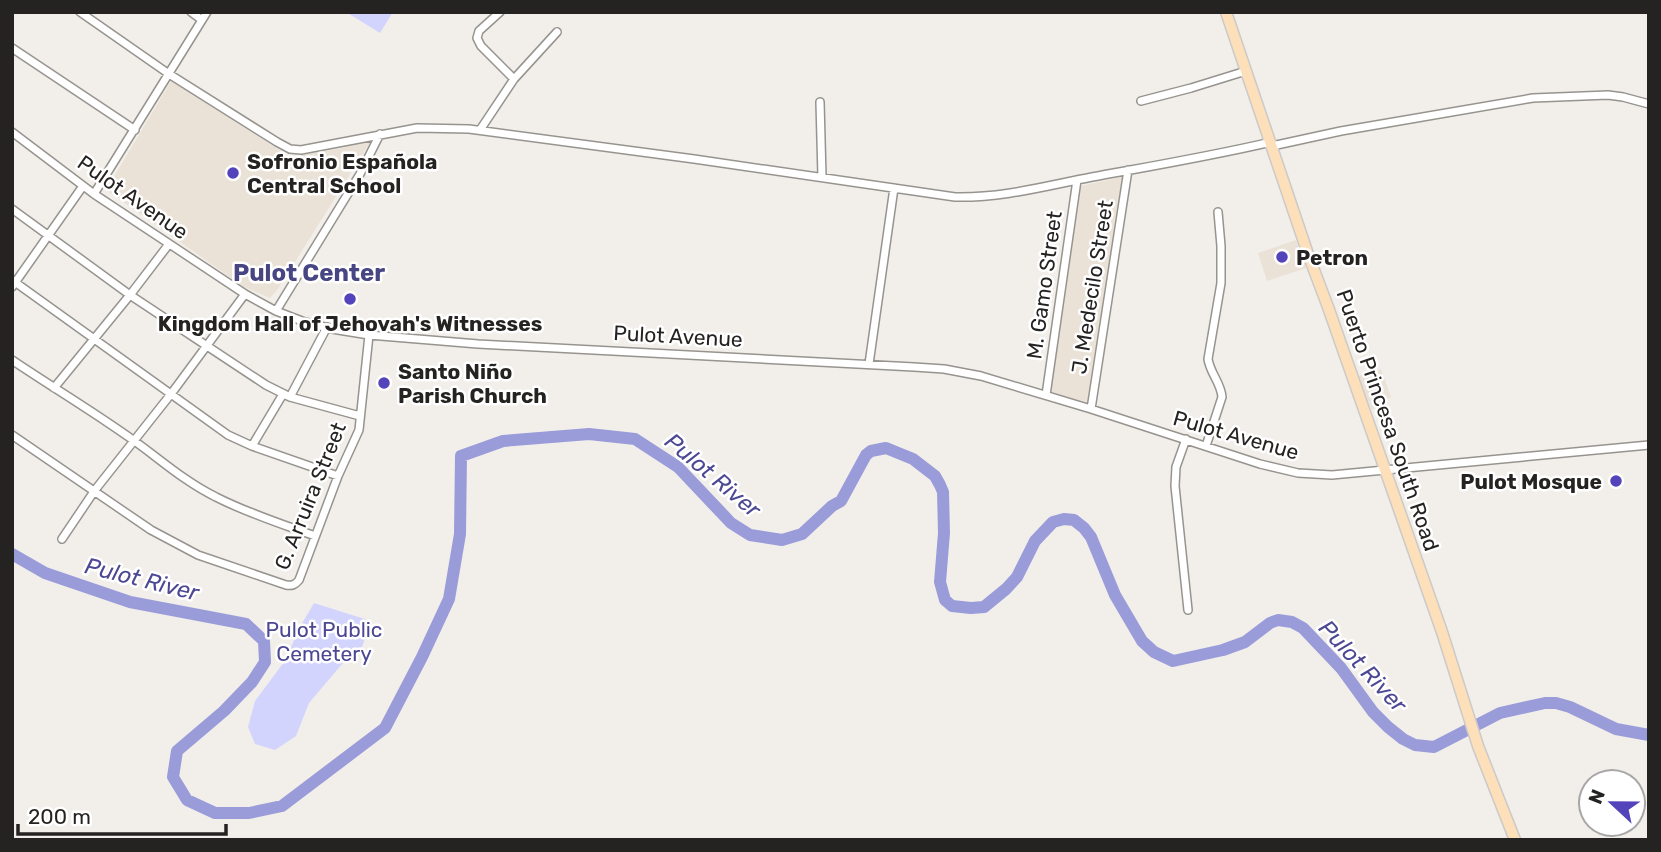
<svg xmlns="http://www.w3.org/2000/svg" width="1661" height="852" viewBox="0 0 1661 852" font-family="Rubik,sans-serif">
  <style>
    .built { fill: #ebe2d7 }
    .green { fill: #d2d4fe }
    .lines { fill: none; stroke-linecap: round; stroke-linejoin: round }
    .river { stroke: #9a9cda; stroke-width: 12 }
    .minor-casing { stroke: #97948f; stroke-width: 10 }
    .major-casing { stroke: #cbcaca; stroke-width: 13 }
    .minor { stroke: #fff; stroke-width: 7 }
    .major { stroke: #fddfb9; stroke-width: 10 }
    .poi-dot { fill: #5344bb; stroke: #fff; stroke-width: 2.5 }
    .labels { text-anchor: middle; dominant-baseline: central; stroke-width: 5; stroke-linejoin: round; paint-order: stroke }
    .poi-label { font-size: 21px; font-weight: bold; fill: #252322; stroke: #fff; text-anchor: start }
    .street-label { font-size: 21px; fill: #252322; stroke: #fff }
    .park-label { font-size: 21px; fill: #4b4792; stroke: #fff }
    .water-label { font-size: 23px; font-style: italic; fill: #4c4893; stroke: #fff }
    .quarter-label { font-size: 24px; font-weight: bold; fill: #474582; stroke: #fff }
  </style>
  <rect width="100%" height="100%" fill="#f2eeea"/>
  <path class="built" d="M171,81l119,76 53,-9 26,-10v6l-91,145 -8,9 -26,-11 -138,-97z
    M1122,177l-35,225 -37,-10 31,-206z
    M1296,240l10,28 -39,13 -9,-28z
    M1381,369l10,28 -19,13 -14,-34z"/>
  <path class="green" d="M346,12h47l-13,21z
    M314,603l57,18 -9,26 -14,10 -39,46 -13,33 -21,14 -20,-6 -7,-17 7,-26 32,-43 10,-26z"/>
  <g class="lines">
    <path class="river" d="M12,554l33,19 85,29 116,22 18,17 1,21 -13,20 -28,29 -47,40 -4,26 14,23 28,13h34l33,-7 103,-78 37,-71 27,-58 11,-65 1,-78 42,-15 86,-7 46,5 43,28 53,56 19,12 32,5 20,-6 30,-28 9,-5 25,-46 5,-4 15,-3 27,11 22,17 5,9 3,7 1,41 -4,49 5,18 7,6 19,2 13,-1 22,-18 11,-12 18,-36 18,-19 11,-3 10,1 10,8 7,9 24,58 27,46 12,11 19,9 50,-11 22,-8 25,-19 8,-3 14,2 11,6 38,40 32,44 15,15 15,12 12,6 19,2 66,-34 45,-10h11l14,4 46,22 33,6"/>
    <g class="minor-casing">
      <path id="minor" d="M80,12l89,62 108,68 13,7 11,1 116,-22 52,1 225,30 261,38c48,1 90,-11 137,-20 60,-11 119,-21 179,-35
        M191,12l11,8
        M500,12l-21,19 -2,7 4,8 33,33
        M12,48l123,82
        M1141,101l50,-13 55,-17
        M820,102l2,75
        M480,130l34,-51 43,-47
        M12,132l82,62 151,100 31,17 26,10 30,8 37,6 109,9 436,23 30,2 37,7 110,33 169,55 38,9 34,2 317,-30
        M1272,146l69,-15 192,-33 75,-3 15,2 26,7
        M94,194l113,-182
        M12,209l118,86 136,90 24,12 70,19
        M12,280l216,155 24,11 86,30
        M12,287l71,-101
        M276,311l84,-137 20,-40
        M12,360c40,27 82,52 121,80 27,19 52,42 83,57 31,16 66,27 99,39
        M869,364l25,-176
        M54,388l76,-93 39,-51
        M1046,395l31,-215
        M290,397l37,-70
        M1091,409l37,-239
        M12,435l139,95 47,25 88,30c6,1 9,0 13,-5l39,-104 21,-46 10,-95
        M1186,439l-10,28 -1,19 13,124
        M252,446l31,-52
        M1206,446l16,-49c-1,-14 -12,-24 -14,-38l13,-76v-37l-3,-34
        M62,539l33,-49 76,-96 74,-100"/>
    </g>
    <g class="major-casing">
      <path id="major" d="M1226,12l82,242 20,53 114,325 36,114 37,94"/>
    </g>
    <use href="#minor" class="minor"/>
    <use href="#major" class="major"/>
  </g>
  <g class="poi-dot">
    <circle cx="233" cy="173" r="7"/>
    <circle cx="1282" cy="257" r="7"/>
    <circle cx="350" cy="299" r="7"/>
    <circle cx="384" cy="383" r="7"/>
    <circle cx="1616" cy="481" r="7"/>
  </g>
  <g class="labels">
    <g class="poi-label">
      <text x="247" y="161">Sofronio Española<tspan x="247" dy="24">Central School</tspan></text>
      <text x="1296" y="257">Petron</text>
      <text x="350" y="323" text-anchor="middle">Kingdom Hall of Jehovah's Witnesses</text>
      <text x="398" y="371">Santo Niño<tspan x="398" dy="24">Parish Church</tspan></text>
      <text x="1602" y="481" text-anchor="end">Pulot Mosque</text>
    </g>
    <g class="street-label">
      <text transform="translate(133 197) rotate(35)">Pulot Avenue</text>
      <text transform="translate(1044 285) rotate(-82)">M. Gamo Street</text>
      <text transform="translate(1092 287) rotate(-81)">J. Medecilo Street</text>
      <text transform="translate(678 336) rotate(3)">Pulot Avenue</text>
      <text transform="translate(1388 420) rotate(71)">Puerto Princesa South Road</text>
      <text transform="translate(1236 435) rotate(16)">Pulot Avenue</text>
      <text transform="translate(310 496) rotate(-68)">G. Arruira Street</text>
    </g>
    <g class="park-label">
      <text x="324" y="629">Pulot Public<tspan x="324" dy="24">Cemetery</tspan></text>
    </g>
    <g class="water-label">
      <text transform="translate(713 475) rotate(40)">Pulot River</text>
      <text transform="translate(142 579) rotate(14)">Pulot River</text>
      <text transform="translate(1363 666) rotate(47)">Pulot River</text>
    </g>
    <g class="quarter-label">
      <text x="309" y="273">Pulot Center</text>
    </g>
  </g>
  <rect width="1661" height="852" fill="none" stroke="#252322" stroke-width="28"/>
  <g transform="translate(1612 803) rotate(292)"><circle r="33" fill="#ffffff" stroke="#a8a7a7" stroke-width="2"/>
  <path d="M0-5L12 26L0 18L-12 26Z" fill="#5344bb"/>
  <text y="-10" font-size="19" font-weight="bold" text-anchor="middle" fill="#252322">N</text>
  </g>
  <path d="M18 824v10h208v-10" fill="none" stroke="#252322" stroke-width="3.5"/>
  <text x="28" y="824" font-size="21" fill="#252322" stroke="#ffffff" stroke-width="5" paint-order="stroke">200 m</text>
</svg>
